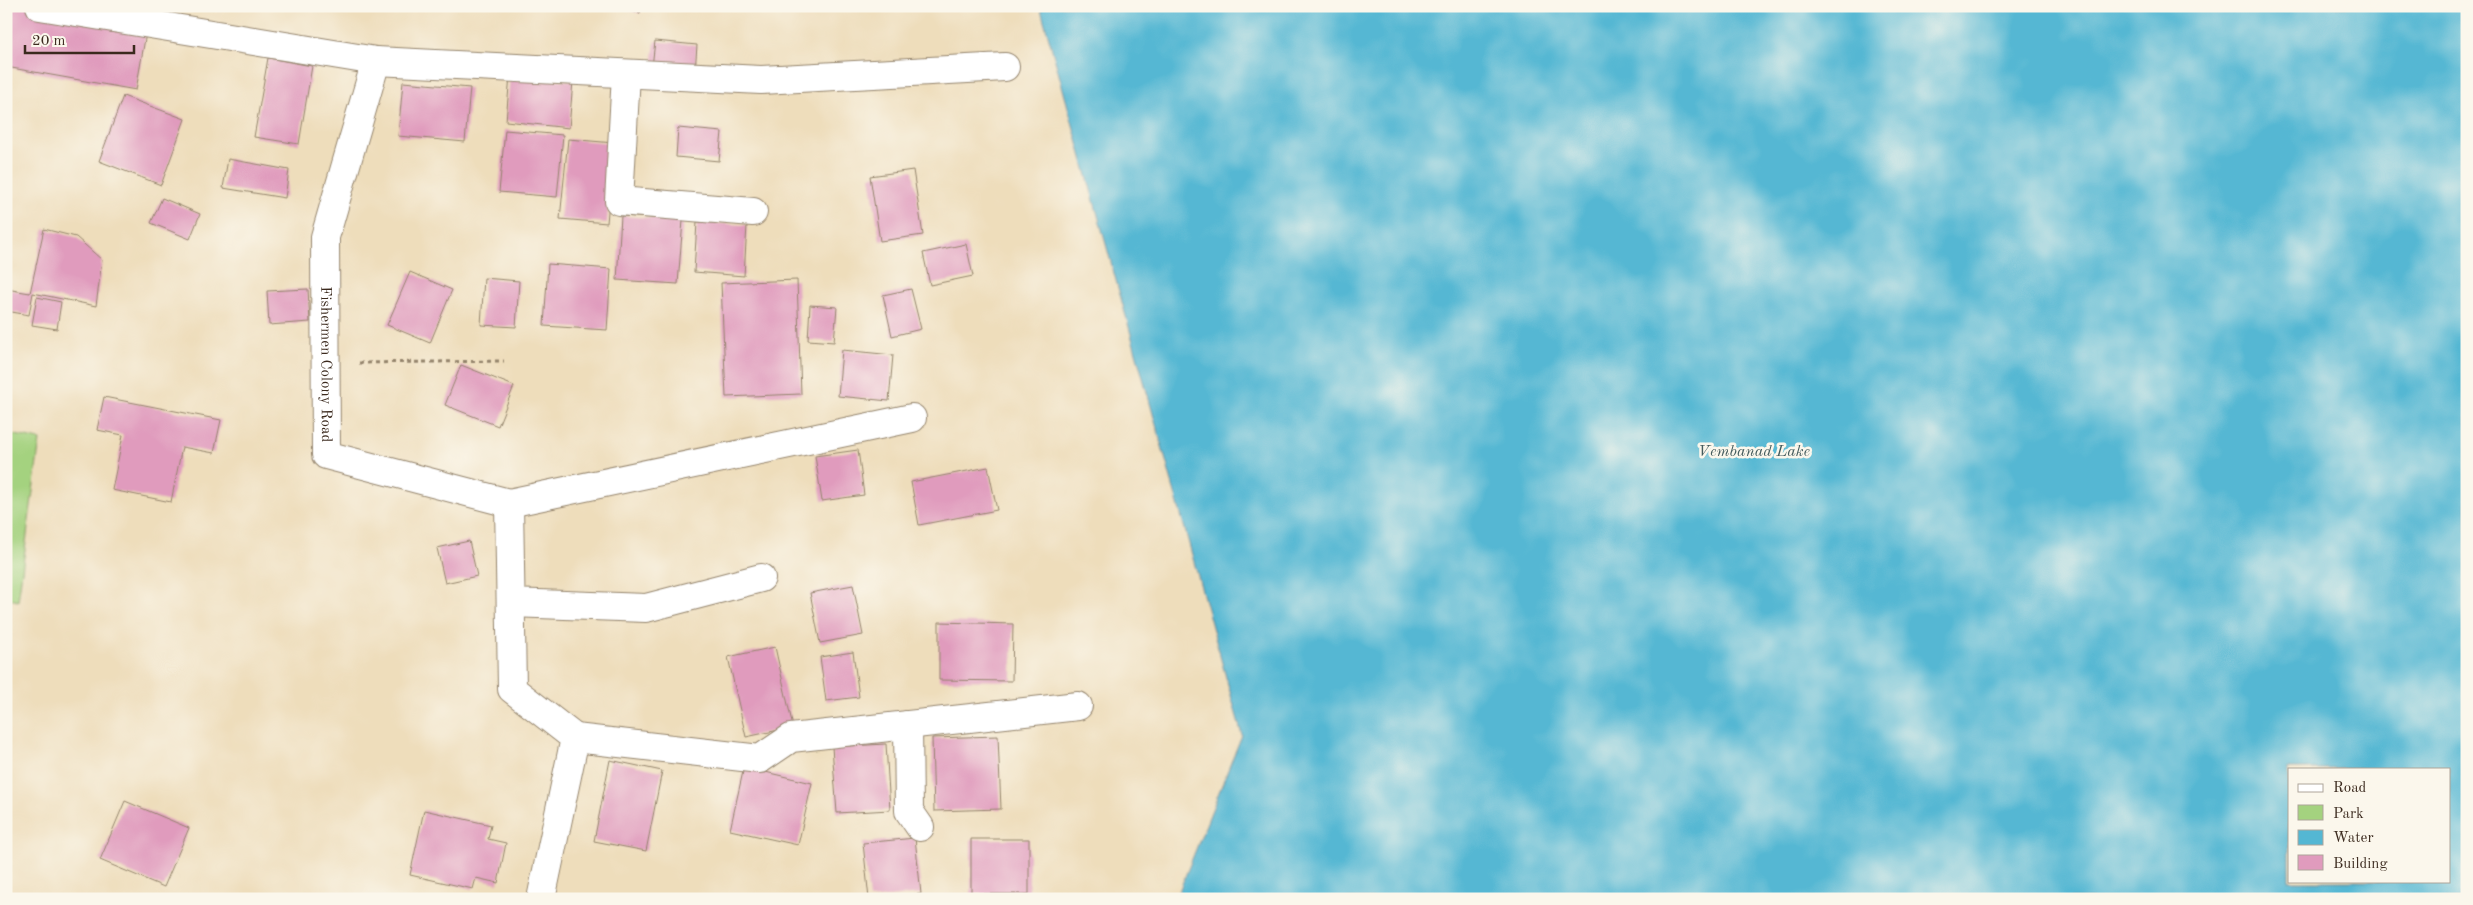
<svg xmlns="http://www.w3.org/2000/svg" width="2473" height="905" viewBox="0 0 2473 905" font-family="'Old Standard TT',serif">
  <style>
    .green { fill: #a4d27f; stroke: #707e4e }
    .water { fill: #54b7d3; stroke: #487078; fill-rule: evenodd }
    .building { fill: #e09bbd }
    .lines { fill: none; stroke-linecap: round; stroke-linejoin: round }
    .minor-casing { stroke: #94846c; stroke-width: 30 }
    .path { stroke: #94846c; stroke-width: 3; stroke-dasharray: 4 4; stroke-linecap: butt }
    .minor { stroke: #fff; stroke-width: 28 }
    .labels { text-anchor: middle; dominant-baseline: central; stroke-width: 5; stroke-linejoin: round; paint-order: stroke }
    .street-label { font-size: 15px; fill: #3b2a1e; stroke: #fbf7ec }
    .water-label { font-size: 16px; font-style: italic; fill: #445b5d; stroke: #fbf7ec }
  </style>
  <rect width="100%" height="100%" fill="#fbf7ec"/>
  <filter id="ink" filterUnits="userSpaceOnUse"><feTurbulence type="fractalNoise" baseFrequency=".02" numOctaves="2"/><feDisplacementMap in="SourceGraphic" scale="10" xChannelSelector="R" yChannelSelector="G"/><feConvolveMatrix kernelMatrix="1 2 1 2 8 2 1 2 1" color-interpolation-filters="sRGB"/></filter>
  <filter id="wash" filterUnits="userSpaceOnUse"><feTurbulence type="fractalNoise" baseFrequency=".0096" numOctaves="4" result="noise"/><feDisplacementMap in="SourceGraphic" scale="20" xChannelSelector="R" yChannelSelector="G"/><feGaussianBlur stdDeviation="1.12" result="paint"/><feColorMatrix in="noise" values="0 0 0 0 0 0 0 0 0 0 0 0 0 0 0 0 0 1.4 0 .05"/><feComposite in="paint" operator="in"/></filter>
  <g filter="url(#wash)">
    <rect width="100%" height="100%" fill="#edb"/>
    <path class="green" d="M6,433l34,7 -22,161 -12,-3z"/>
    <path class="water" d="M1040,6h1427v893h-1291l66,-164zM2289,769h160v112h-160z"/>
    <g id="blocks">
      <path class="building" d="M11,6h18l118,21 -11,63 -130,-23v-31z
        M611,6h31l-2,7z
        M655,41l42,4 -2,27 -43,-5z
        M268,58l44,8 -13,78 -45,-7z
        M510,75l63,6 -4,47 -63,-7z
        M403,82l67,6 -5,54 -67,-6z
        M123,96l62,23 -24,66 -62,-24z
        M678,128l44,4 -3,29 -43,-4z
        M505,130l58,5 -6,62 -58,-5z
        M568,139l46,4 -7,80 -47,-4z
        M228,159l61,11 -4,28 -62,-10z
        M913,170l10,65 -43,6 -10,-65z
        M162,198l38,16 -10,25 -39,-16z
        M621,216l62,4 -5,64 -61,-4z
        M697,222l50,3 -3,51 -50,-4z
        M44,229l32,8 26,23 -6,46 -63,-13 -4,22 -23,-4v-22l24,4z
        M966,244l7,32 -43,9 -7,-32z
        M548,264l63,5 -4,61 -63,-4z
        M410,272l42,18 -22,53 -43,-18z
        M484,278l35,3 -3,46 -35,-2z
        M797,280l4,114 -75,3 -5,-114z
        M308,289l2,33 -41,3 -2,-34z
        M911,289l10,40 -29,7 -9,-41z
        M37,297l24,5 -4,27 -25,-4z
        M810,305l27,2 -3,35 -26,-2z
        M842,350l51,5 -4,46 -51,-5z
        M461,365l53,21 -16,40 -53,-21z
        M104,397l117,23 -7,33 -32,-6 -11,55 -59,-12 11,-55 -26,-5z
        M858,450l6,45 -42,6 -7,-45z
        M988,467l9,43 -78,15 -8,-43z
        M469,541l8,35 -32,7 -8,-35z
        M853,585l10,50 -43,8 -10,-50z
        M939,622l74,2 -1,57 -73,-1z
        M775,647l18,80 -47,10 -18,-80z
        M853,652l6,45 -33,4 -6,-44z
        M998,736l3,73 -67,2 -2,-73z
        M886,744l4,66 -53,3 -5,-66z
        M610,760l52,11 -16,80 -52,-10z
        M744,767l68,16 -14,62 -68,-15z
        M125,801l64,27 -25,59 -64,-27z
        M424,810l67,15 -3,14 18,4 -8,40 -22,-5 -3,11 -63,-14z
        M915,838l6,56 -52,5 -6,-56z
        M971,839h58v55h-58z"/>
    </g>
  </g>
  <g filter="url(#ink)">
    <use href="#blocks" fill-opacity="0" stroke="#94846c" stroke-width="1"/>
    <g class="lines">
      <g class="minor-casing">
        <g id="minor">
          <path id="s1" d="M40,6l336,55 -51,176 1,218 183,48 3,186 63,49 -34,161"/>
          <path d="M376,61l385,19 244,-13"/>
          <path d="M626,74l-7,127 134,11"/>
          <path d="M509,503l403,-85"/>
          <path d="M511,603l135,5 115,-30"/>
          <path d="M908,725l1,86 11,16"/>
          <path d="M575,738l185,21 31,-21 287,-32"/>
        </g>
      </g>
      <path class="path" d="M359,363l145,-2"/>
      <use href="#minor" class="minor"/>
    </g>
  </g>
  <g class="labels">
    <g class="street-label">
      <text stroke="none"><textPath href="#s1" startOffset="651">Fishermen Colony Road</textPath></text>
    </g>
    <g class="water-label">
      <text x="1754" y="452">Vembanad Lake</text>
    </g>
  </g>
  <rect width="2473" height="905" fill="none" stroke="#fbf7ec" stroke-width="25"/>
  <rect x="2288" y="768" width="162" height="115" fill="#fbf7ec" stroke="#aea59a"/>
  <rect x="2298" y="784" width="25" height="8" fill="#ffffff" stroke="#aea59a"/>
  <text x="2333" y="792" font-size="15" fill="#3b2a1e">Road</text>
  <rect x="2298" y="805" width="25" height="15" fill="#a4d27f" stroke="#aea59a"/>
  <text x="2333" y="818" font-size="15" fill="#3b2a1e">Park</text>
  <rect x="2298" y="830" width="25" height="15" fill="#54b7d3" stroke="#aea59a"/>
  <text x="2333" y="842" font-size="15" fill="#3b2a1e">Water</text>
  <rect x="2298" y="855" width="25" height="15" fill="#e09bbd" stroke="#aea59a"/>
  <text x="2333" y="868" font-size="15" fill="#3b2a1e">Building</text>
  <path d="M25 45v8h109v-8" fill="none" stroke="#3b2a1e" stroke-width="2.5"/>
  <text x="32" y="45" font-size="15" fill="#3b2a1e" stroke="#fbf7ec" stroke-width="4" paint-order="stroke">20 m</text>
</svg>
